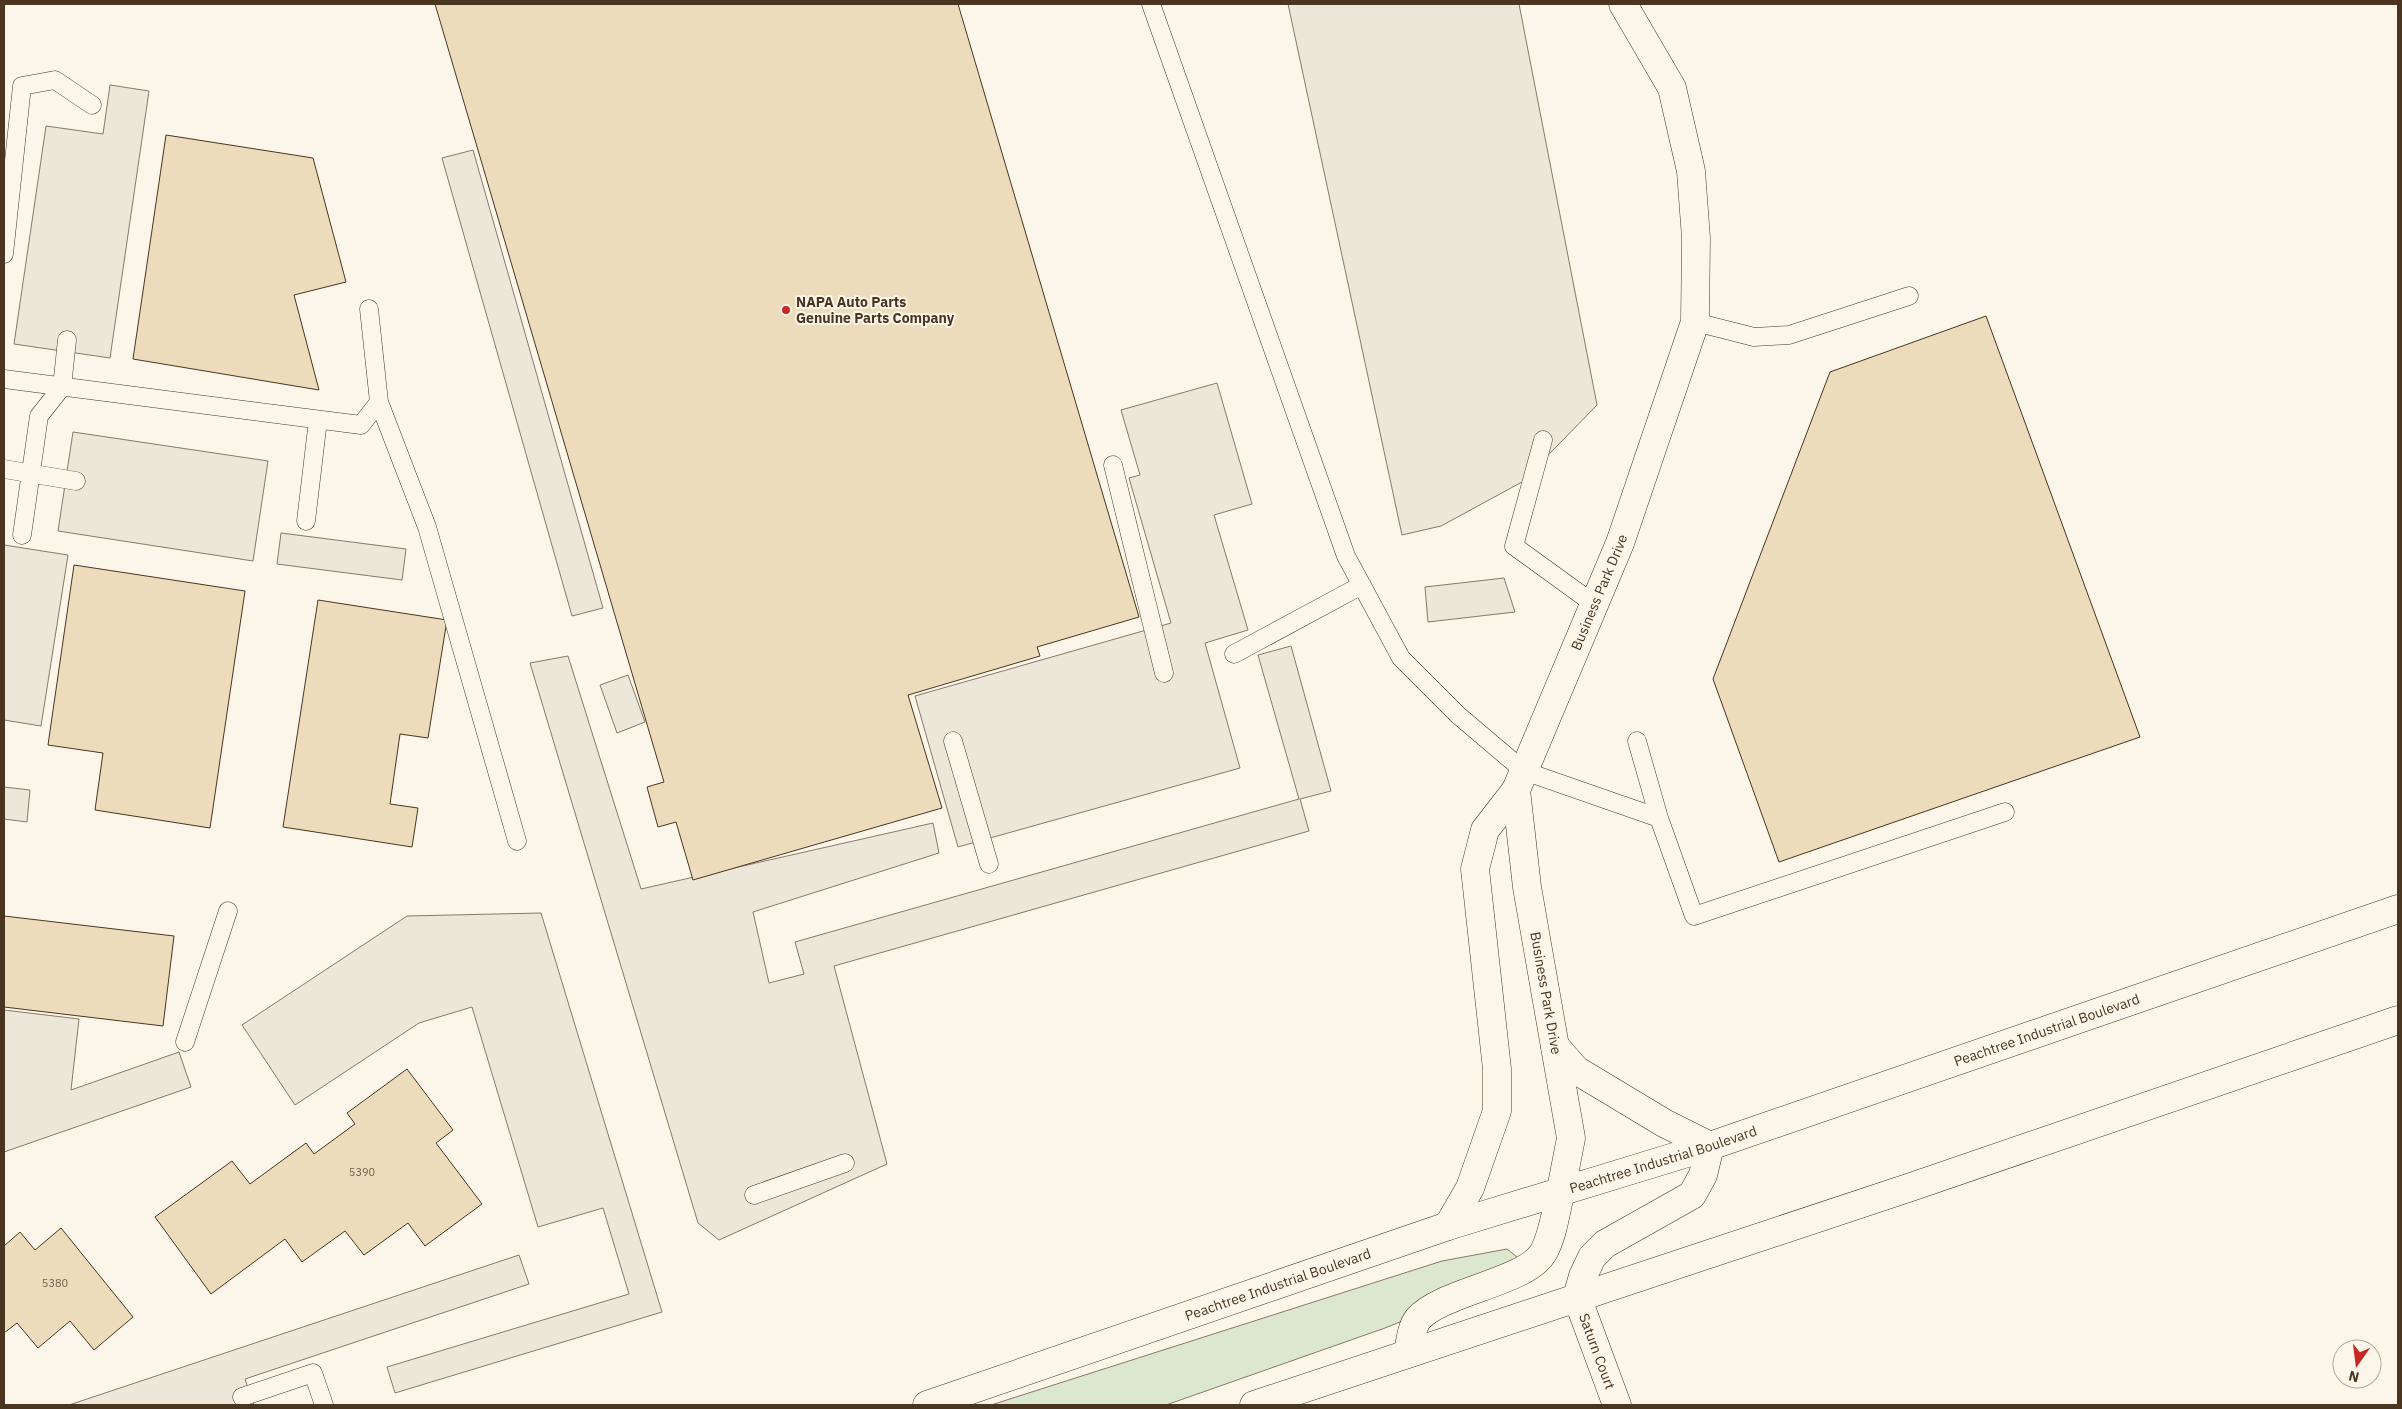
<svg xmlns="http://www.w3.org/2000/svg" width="2402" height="1409" viewBox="0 0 2402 1409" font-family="'IBM Plex Sans',sans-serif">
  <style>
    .green { fill: #dce7d0; stroke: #887966 }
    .parking { fill: #ede7d9; stroke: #887966 }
    .building { fill: #ecdcbc; stroke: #4a3520 }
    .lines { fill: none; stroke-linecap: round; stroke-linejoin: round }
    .service-casing { stroke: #4a3520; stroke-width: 19 }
    .minor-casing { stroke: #4a3520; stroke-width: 29 }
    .trunk-casing { stroke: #4a3520; stroke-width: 29 }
    .service { stroke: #fbf6e9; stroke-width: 18 }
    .minor { stroke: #fbf6e9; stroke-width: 28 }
    .trunk { stroke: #fbf6e9; stroke-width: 28 }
    .poi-dot { fill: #c62828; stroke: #fbf6e9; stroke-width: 2 }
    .labels { text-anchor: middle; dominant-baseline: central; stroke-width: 4; stroke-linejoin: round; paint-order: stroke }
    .number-label { font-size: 11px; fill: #725f47 }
    .poi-label { font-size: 14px; font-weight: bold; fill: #4a3520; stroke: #fbf6e9; text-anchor: start }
    .street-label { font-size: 14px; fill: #4a3520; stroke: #fbf6e9 }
  </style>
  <rect width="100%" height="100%" fill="#fbf6e9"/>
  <path class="green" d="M1507,1249l10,8 -2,13 -14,11 -116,47 -219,77h-175l451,-144z"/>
  <path class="parking" d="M1288,4h231l78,401 -75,77 -81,44 -39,9z
    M110,85l39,6 -39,267 -96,-14 32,-218 57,8z
    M473,150l130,458 -31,8 -130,-458z
    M1217,383l35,121 -38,11 34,115 -43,13 35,125 -282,79 -43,-151 256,-73 -42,-145 11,-3 -19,-65z
    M73,432l195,29 -15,100 -195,-30z
    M281,533l125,16 -4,31 -125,-16z
    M4,545l64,10 -27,171 -37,-6z
    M1504,578l11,34 -87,10 -3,-35z
    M1291,646l40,145 -31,8 9,32 -475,135 53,198 -168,76 -21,-17 -168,-560 38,-7 73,233 292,-66 6,30 -186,59 16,71 35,-9 -9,-32 504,-143 -41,-144z
    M628,675l17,47 -28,11 -17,-48z
    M4,787l26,3 -3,32 -23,-3z
    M541,913l121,399 -267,81 -8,-26 242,-73 -26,-86 -65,19 -66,-220 -53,16 -124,82 -53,-80 165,-109z
    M4,1010l75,9 -8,71 108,-38 12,35 -187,65z
    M519,1255l10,29 -284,95 9,26h-185z"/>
  <path class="building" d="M435,4h523l181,613 -102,30 3,9 -132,39 34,113 -249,72 -17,-58 -18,5 -11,-40 17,-5z
    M166,135l147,23 33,124 -52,13 25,95 -186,-31z
    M1986,316l154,421 -361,125 -66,-183 117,-307z
    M74,565l171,26 -35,237 -115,-18 8,-57 -55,-8z
    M318,600l129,20 -19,118 -28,-4 -10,70 28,4 -6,39 -129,-20z
    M4,916l170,20 -11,90 -159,-19z
    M407,1069l46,61 -17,13 46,61 -57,42 -17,-23 -44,32 -19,-24 -43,31 -17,-23 -74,55 -56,-77 77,-56 18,23 56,-41 8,11 41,-30 -8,-11z
    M61,1228l72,89 -39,33 -24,-29 -32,27 -21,-25 -13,10v-87l16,-14 15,18z"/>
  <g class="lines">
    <g class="service-casing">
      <path id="service" d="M1151,4l195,552 55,102 57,57 66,56 135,47 35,98 311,-104
        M4,254l18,-168 33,-6 37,25
        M1695,322l59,15 35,-2 120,-39
        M4,379l357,46 18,-23 -10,-93
        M379,402l48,125 90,314
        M1543,440l-29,106 80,58
        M1113,465l51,208
        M4,469l72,12
        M306,521l12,-101
        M22,535l17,-119 23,-29 5,-47
        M1234,654l128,-69
        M953,741l36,123
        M1637,741l22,77
        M185,1042l43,-131
        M754,1195l91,-32
        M242,1397l71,-24 11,32"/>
    </g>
    <g class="minor-casing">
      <g id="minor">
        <path id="s1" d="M1561,1190l10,-52 -44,-251 -11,-97 104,-247 75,-221 1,-84 -5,-67 -19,-83 -49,-84"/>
        <path d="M1448,1226l22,-38 27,-77v-42l-22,-200 10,-39 31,-40"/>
        <path id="s2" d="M1577,1297l40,108"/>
      </g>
    </g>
    <g class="trunk-casing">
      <g id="trunk">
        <path d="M1555,1046l21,24 88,53 46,23"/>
        <path d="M1577,1297l6,-21 9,-19 13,-13 87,-49 11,-20 7,-29"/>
        <path d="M1408,1353c2,-10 3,-25 10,-34 23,-27 108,-37 125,-66 10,-17 13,-43 18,-63"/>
        <path id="s3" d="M927,1405l521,-179 262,-80 688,-237"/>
        <path d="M1254,1405l657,-218 487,-167"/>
      </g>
    </g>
    <use href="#service" class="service"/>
    <use href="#minor" class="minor"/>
    <use href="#trunk" class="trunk"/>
  </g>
  <circle class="poi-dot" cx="786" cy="310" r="5"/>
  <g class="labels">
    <g class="number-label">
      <text x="362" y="1172">5390</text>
      <text x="55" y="1283">5380</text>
    </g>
    <g class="poi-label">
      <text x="796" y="302">NAPA Auto Parts<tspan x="796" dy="16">Genuine Parts Company</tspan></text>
    </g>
    <g class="street-label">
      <text stroke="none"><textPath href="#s1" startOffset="620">Business Park Drive</textPath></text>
      <text transform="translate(1546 993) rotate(80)">Business Park Drive</text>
      <text stroke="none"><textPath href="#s3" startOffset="1181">Peachtree Industrial Boulevard</textPath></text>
      <text stroke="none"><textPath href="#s3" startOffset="776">Peachtree Industrial Boulevard</textPath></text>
      <text stroke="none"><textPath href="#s3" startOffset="371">Peachtree Industrial Boulevard</textPath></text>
      <text stroke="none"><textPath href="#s2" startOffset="58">Saturn Court</textPath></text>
    </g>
  </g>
  <rect width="2402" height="1409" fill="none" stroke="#4a3520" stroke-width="10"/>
  <g transform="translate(2357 1364) rotate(194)"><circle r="24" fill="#fbf6e9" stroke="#b4a999"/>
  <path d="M0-4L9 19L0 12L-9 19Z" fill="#c62828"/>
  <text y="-8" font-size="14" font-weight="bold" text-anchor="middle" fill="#4a3520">N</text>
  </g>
</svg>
